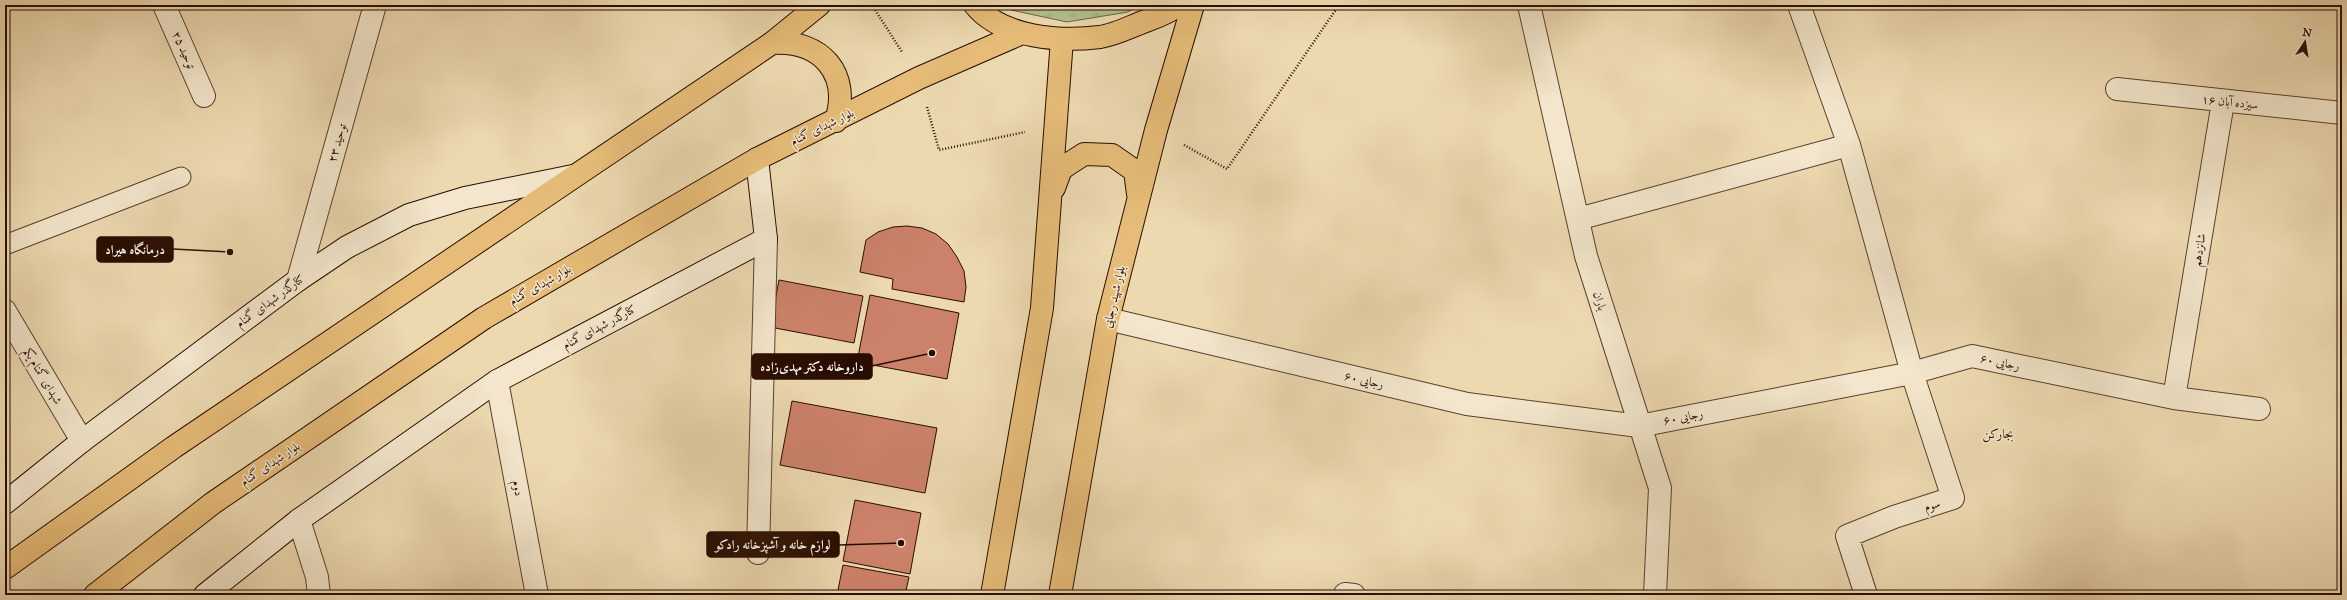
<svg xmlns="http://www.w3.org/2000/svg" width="2347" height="600" viewBox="0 0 2347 600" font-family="'IM FELL Great Primer',Amiri,serif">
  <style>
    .grass { fill: url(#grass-tufts); stroke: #6e6648 }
    .building { fill: #cc826a; stroke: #290d00 }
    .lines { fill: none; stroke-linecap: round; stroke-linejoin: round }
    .lane-casing { stroke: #5a402c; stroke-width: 21 }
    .street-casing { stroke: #5a402c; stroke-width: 24 }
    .secondary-casing { stroke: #290d00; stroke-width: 24 }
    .primary-casing { stroke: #290d00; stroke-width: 24 }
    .highway-casing { stroke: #290d00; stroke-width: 24 }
    .path { stroke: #290d00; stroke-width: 2.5; stroke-dasharray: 1 2; stroke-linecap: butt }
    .lane { stroke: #f3e6cc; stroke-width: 19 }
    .street { stroke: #f3e6cc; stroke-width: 22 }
    .secondary { stroke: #f3e6cc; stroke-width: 22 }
    .primary { stroke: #e6bc78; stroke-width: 22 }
    .highway { stroke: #e6bc78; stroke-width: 22 }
    .labels { text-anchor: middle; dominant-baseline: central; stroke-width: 3; stroke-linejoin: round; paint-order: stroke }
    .street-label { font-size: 12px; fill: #290d00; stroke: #f3e6cc }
    .neighbourhood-label { font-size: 13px; fill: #290d00; stroke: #f3e6cc }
    .leader { fill: none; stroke: #290d00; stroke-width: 1.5 }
    .callout-dot { fill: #290d00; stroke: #f3e6cc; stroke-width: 1.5 }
    .callout { fill: #290d00; stroke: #290d00; stroke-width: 1.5 }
    .callout-label { font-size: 13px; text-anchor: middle; font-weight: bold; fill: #fff }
  </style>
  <defs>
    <pattern id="grass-tufts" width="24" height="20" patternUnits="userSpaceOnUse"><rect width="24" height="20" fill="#b2c090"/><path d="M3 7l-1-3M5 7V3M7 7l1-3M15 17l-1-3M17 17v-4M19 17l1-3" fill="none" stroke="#99a47a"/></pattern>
  </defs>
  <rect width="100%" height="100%" fill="#edd9b0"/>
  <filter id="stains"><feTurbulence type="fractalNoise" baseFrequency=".005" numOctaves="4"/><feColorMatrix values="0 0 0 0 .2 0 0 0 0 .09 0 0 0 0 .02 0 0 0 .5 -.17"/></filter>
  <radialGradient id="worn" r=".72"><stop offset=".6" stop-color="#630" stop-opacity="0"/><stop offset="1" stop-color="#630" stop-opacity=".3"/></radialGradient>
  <path class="grass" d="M1006,5h134l-12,7 -61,10 -56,-12z"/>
  <path class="building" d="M907,226l15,2 14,6 12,10 9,13 7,14 2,16 -2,15 -72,-13 1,-10 -33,-7 6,-32 12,-8 15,-5z
    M779,280l84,16 -9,47 -84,-16z
    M870,295l89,18 -12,66 -90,-17z
    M792,401l145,27 -12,65 -145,-28z
    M855,500l66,13 -11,61 -67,-13z
    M843,565l66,12 -4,18h-68z"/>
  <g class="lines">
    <g class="lane-casing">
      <path id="lane" d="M5,245l176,-68"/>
    </g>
    <g class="street-casing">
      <path id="street" d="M164,5l40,91
        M1529,5l57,251 74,232 -5,107
        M1799,5l50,140 63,228 41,125 -59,19 -47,19 19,59
        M2117,89l225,24
        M1578,219l271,-74
        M298,280l77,-275
        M5,311l77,130
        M1108,319l359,85 172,22 273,-53 60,-17 202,42 85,11
        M497,381l40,214
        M2174,398l49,-296
        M299,520l18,57 2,18
        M758,553l8,-314
        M1345,594l9,1"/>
    </g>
    <g class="secondary-casing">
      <path id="secondary" d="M5,503l77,-62 216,-161 49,-33 62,-32 56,-17 108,-22
        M205,595l94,-75 198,-139 269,-142 -9,-80"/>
    </g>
    <g class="primary-casing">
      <path id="primary" d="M1054,188l7,-19 23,-15 28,1 23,16 3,23
        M992,595l50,-287 20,-269
        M1060,595l48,-276 48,-189 37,-125"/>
    </g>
    <g class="highway-casing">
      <path id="highway" d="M975,5c27,33 85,37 125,32 14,-2 30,-10 43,-15 13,-5 25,-9 36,-17
        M772,43c49,-3 79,30 64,78
        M5,568l169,-121 598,-404 47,-38
        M95,595l118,-92 271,-185 273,-159 162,-81 101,-44"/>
    </g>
    <path class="path" d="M872,5l30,47
      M927,107l12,43 86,-18
      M1184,145l43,24 112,-164"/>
    <use href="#lane" class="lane"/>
    <use href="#street" class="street"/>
    <use href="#secondary" class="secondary"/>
    <use href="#primary" class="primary"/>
    <use href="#highway" class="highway"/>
  </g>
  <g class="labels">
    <g class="street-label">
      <text transform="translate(184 50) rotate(66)">توحید ۲۵</text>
      <text transform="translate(2230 102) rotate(6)">سیزده آبان ۱۶</text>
      <text transform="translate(822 127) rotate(-26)">بلوار شهدای گمنام</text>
      <text transform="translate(337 143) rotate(-74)">توحید ۲۳</text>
      <text transform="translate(2199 250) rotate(-81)">شانزدهم</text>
      <text transform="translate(540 285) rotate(-30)">بلوار شهدای گمنام</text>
      <text transform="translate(1114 297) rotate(-77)">بلوار شهید رجایی</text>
      <text transform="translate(270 301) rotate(-36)">کنارگذر شهدای گمنام</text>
      <text transform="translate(1600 301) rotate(73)">باران</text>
      <text transform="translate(599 327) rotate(-28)">کنارگذر شهدای گمنام</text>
      <text transform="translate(2000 362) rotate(12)">رجایی ۶۰</text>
      <text transform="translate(43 376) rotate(59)">شهدای گمنام یکم</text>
      <text transform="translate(1364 380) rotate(13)">رجایی ۶۰</text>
      <text transform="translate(1683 417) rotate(-11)">رجایی ۶۰</text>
      <text transform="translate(270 464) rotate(-34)">بلوار شهدای گمنام</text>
      <text transform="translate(518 488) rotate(79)">دوم</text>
      <text transform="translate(1932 505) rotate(-18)">سوم</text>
    </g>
    <g class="neighbourhood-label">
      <text x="1998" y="434">بجارکن</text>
    </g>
  </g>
  <path class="leader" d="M230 252L173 249M932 353L872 366M901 543L839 545"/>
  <g class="callout-dot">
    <circle cx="230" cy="252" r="4"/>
    <circle cx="932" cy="353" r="4"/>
    <circle cx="901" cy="543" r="4"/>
  </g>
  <g class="callout">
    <rect x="97" y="237" width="76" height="25" rx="4"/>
    <rect x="752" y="354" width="120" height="25" rx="4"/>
    <rect x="707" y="532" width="132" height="25" rx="4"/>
  </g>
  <g class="callout-label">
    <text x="135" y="254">درمانگاه هیراد</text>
    <text x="812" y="371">داروخانه دکتر مهدی‌زاده</text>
    <text x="773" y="549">لوازم خانه و آشپزخانه رادکو</text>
  </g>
  <rect width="2347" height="600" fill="none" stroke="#edd9b0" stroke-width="20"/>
  <rect x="6" y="6" width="2335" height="588" fill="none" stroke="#290d00" stroke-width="2"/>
  <rect x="10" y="10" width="2327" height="580" fill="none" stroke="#290d00"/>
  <g transform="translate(2305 42) rotate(12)" stroke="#f3e6cc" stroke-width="3" paint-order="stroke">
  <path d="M0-3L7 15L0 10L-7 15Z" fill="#290d00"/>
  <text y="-6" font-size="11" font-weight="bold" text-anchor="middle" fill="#290d00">N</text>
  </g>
  <rect width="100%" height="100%" filter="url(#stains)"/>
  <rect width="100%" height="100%" fill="url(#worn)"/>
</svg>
